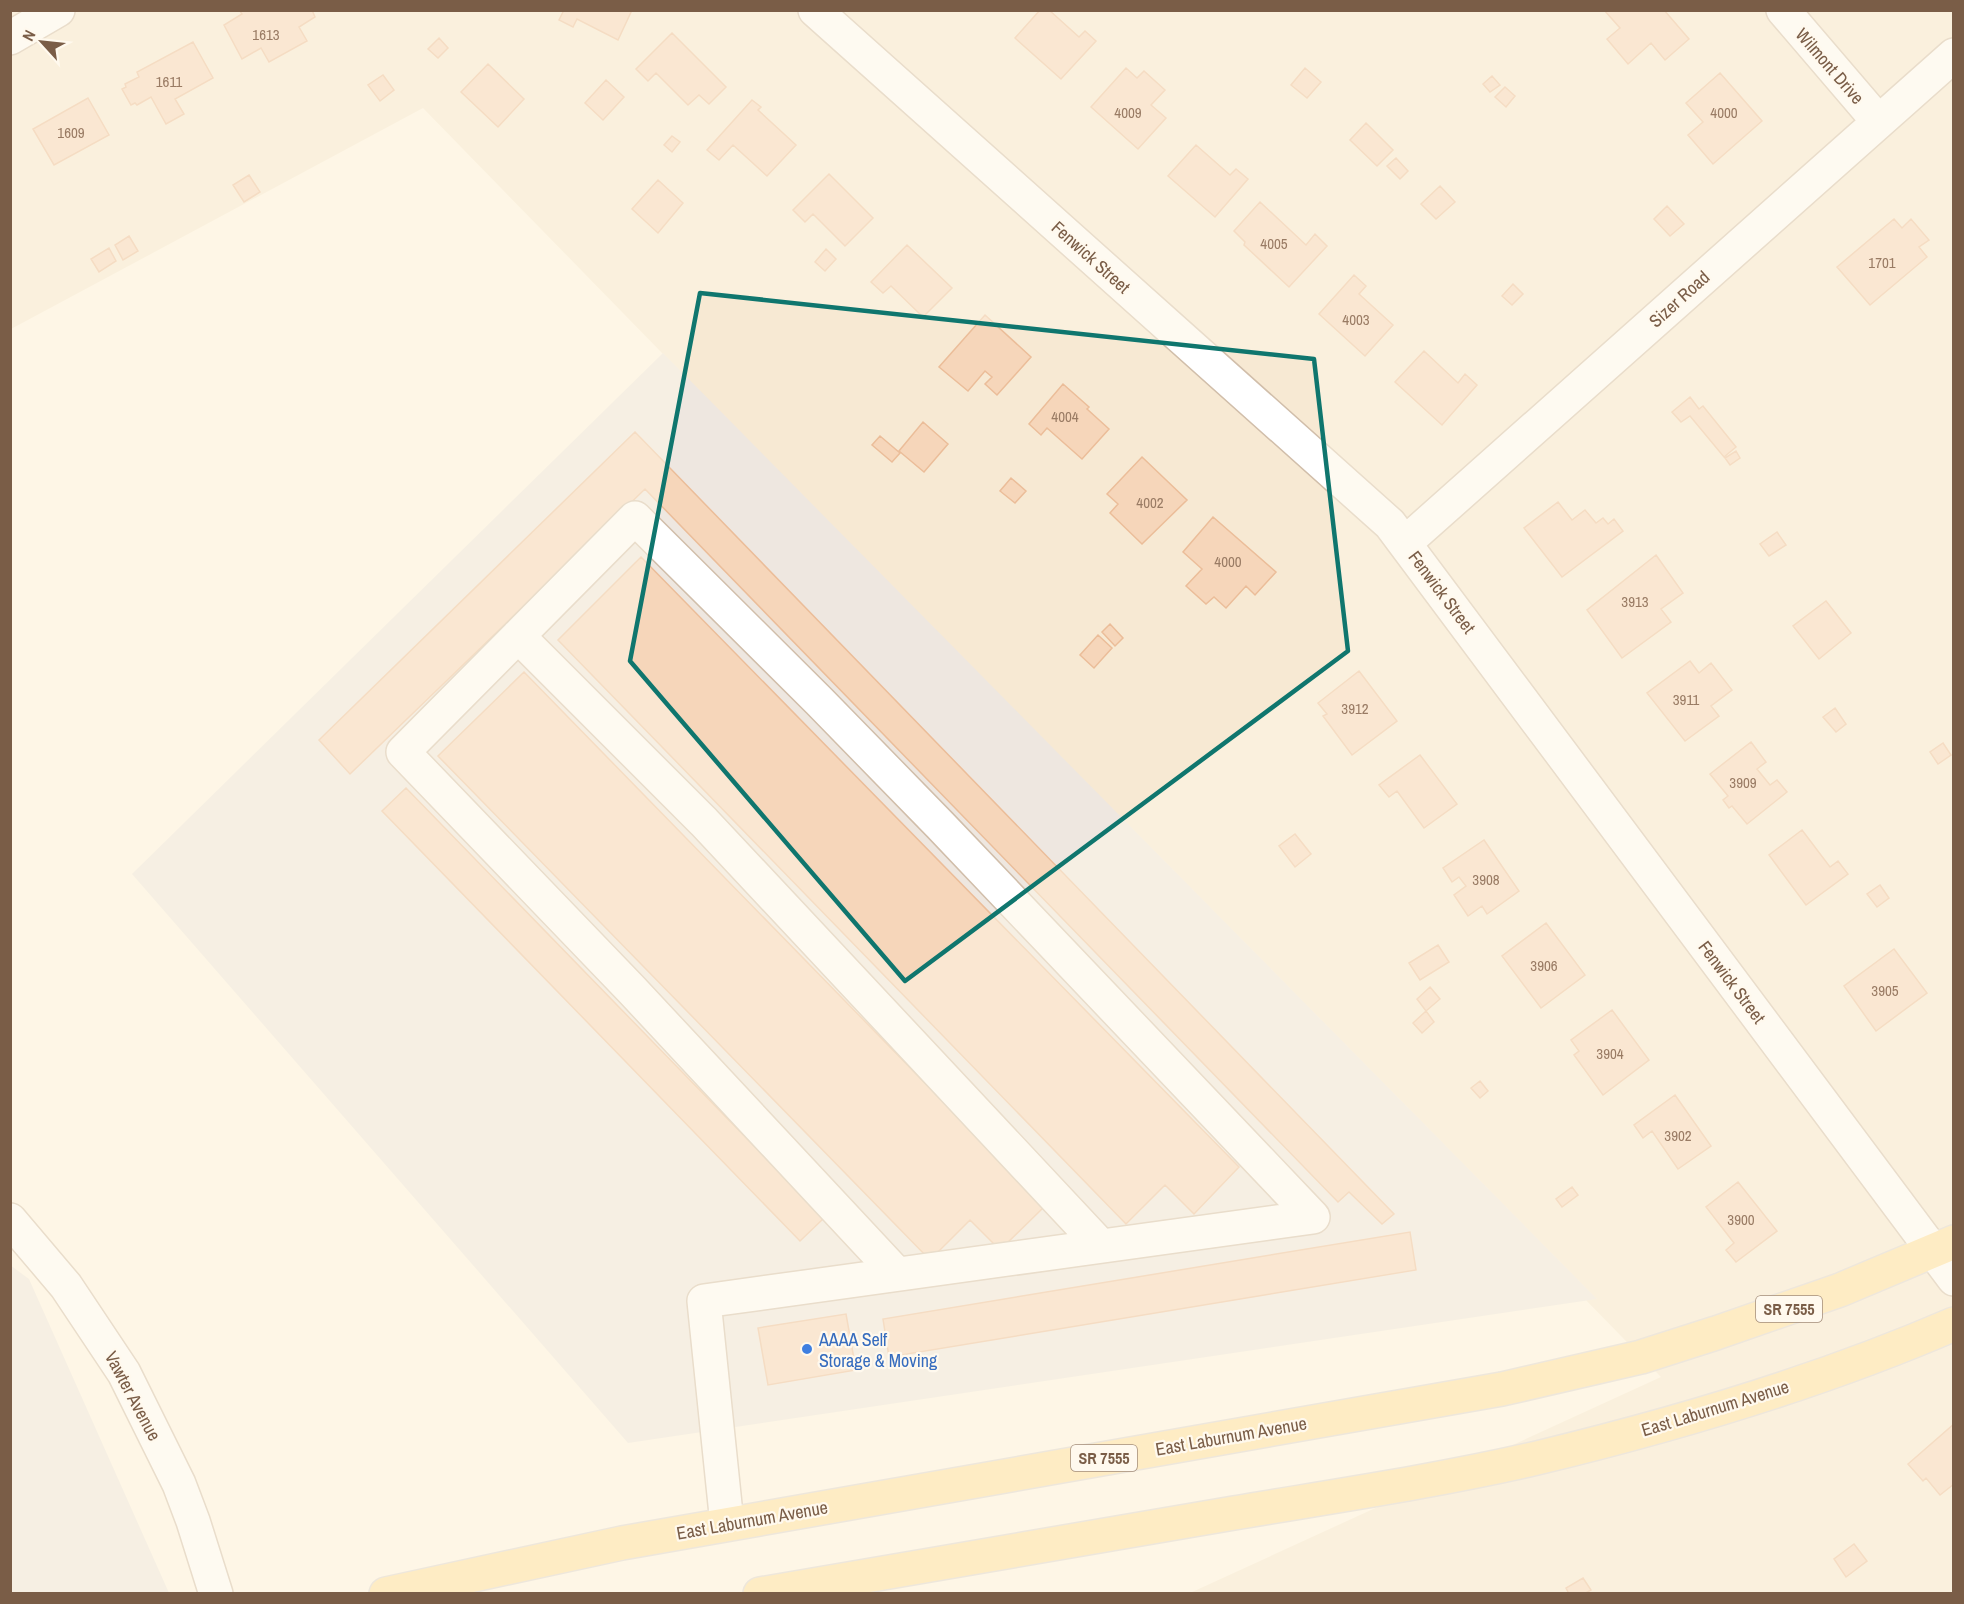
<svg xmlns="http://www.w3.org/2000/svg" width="1964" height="1604" viewBox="0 0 1964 1604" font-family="'Archivo Narrow',sans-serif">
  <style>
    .residential { fill: #f7e9d3 }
    .industrial { fill: #eee7e0 }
    .building { fill: #f6d6ba; stroke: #ebbd99; stroke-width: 1.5 }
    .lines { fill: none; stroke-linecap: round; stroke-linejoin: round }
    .minor-casing { stroke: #d1beaa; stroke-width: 36 }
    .major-casing { stroke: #dcd5cf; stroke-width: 36 }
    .minor { stroke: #fff; stroke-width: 33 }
    .major { stroke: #ffe09c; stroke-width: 33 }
    .marked { fill: none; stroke: #0f766e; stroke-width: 4.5; stroke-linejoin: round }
    .shop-dot { fill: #3f7fe0; stroke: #fff9ee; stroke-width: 2 }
    .labels { text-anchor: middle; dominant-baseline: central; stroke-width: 4.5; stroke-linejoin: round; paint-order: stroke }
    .number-label { font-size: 15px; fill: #997b64 }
    .shield { fill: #fff9ee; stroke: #a28c79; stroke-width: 1.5 }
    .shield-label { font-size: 16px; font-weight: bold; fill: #7a5d47 }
    .street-label { font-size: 18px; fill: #7a5d47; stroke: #fff9ee }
    .shop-label { font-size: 18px; fill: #366cbe; stroke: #fff9ee; text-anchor: start }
  </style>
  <rect width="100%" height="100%" fill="#fef6e6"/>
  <path class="residential" d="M11,11h1942v1582h-763l471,-216 -1238,-1269 -412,221z"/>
  <path class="industrial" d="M663,353l934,946 -969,144 -496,-569z
    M10,1265l19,14 140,314h-158z"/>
  <path class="building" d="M242,10h70l3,7 -16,10 8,14 -38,21 -8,-14 -19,11 -18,-34 18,-11 -2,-3z
    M564,10h68l-14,30 -41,-21 -4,8 -14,-7z
    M1040,10h9l30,27 6,-6 11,10 -35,38 -46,-41z
    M1604,10h60l25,29 -24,21 -14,-17 -23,21 -21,-25 13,-11z
    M672,33l54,54 -17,17 -10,-9 -11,10 -32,-32 -8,8 -12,-12z
    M439,38l9,10 -10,10 -10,-9z
    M193,42l20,36 -38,21 9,15 -18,10 -15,-27 -14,8 -2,-2 -4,2 -9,-16 4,-2 -1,-3 14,-7 -2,-5z
    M488,64l36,35 -26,28 -37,-35z
    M1126,68l11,10 7,-7 21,19 -14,15 15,13 -28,31 -47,-42z
    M1305,68l16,14 -14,16 -16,-13z
    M1720,73l42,48 -49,43 -25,-29 15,-13 -17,-19z
    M383,75l11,15 -14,11 -12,-16z
    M1492,76l8,9 -10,7 -7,-8z
    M606,80l18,17 -21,23 -18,-17z
    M1505,87l10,9 -9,11 -11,-10z
    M88,98l21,37 -55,30 -21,-36z
    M752,100l9,7 -3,3 38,35 -29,31 -34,-31 -14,15 -12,-10z
    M1366,123l27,27 -16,16 -27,-26z
    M672,136l8,6 -8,10 -8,-7z
    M1196,145l34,30 6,-6 12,10 -33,38 -47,-41z
    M1396,158l12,13 -8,8 -13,-13z
    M829,174l44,44 -28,28 -32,-32 -8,8 -12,-12z
    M249,175l11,17 -16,10 -11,-17z
    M658,180l25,23 -25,30 -26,-24z
    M1440,186l15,16 -19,17 -15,-15z
    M1260,202l46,43 9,-11 12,12 -38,41 -45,-42 1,-3 -11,-11z
    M1667,206l17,18 -14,12 -16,-17z
    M1894,219l8,9 9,-9 18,21 -10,7 8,10 -57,48 -33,-38z
    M129,236l9,15 -15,9 -8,-15z
    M907,245l45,43 -29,29 -32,-31 -8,7 -12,-11z
    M109,248l7,13 -17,11 -8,-13z
    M826,249l10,10 -11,12 -10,-9z
    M1354,275l12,11 -7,8 34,31 -28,31 -46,-42z
    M1513,284l10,10 -11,11 -10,-9z
    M985,315l46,42 -34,38 -12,-11 7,-7 -7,-6 -17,20 -29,-24z
    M1424,351l34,32 7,-9 12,11 -35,40 -47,-43z
    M1063,384l26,23 -2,2 22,20 -27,30 -35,-31 -6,7 -12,-11z
    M1690,397l9,12 4,-3 33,41 -12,10 -34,-41 -9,6 -9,-10z
    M923,422l25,22 -24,28 -25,-21z
    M635,432l759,782 -12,10 -33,-32 -11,10 -693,-713 -295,285 -31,-34z
    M880,436l20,17 -8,9 -20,-17z
    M1736,451l4,7 -10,7 -5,-7z
    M1142,457l45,43 -45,44 -32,-31 8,-9 -11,-10z
    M1011,478l15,13 -11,12 -15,-12z
    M1558,502l14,18 13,-10 11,13 7,-5 5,6 6,-5 9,12 -61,46 -38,-49z
    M1213,517l63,55 -21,23 -9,-9 -20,22 -12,-11 -8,7 -20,-18 16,-17 -19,-17z
    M1777,532l9,13 -17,11 -9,-12z
    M1656,555l27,38 -22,16 10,13 -49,36 -35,-48z
    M641,557l598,610 -45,47 -29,-29 -39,39 -568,-584z
    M1826,601l25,32 -32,26 -26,-33z
    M1110,624l13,14 -8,8 -13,-14z
    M1098,635l14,13 -18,20 -14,-13z
    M1690,661l9,12 12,-10 21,27 -21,16 8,10 -34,25 -38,-48z
    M1359,671l38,50 -45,34 -29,-39 4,-2 -9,-11z
    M524,672l521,534 -45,44 -30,-30 -40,40 -492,-504z
    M1835,708l11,16 -10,8 -13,-15z
    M1751,742l15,20 -9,7 13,16 7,-5 10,12 -40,32 -15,-18 -3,2 -6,-8 5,-4 -18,-22z
    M1943,743l8,12 -13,9 -8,-12z
    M1420,755l37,49 -33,24 -27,-37 -8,6 -10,-12z
    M406,788l418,430 -24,23 -418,-430z
    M1802,830l28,37 8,-6 10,13 -42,31 -37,-50z
    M1295,834l16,20 -16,13 -16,-21z
    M1484,840l35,51 -32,23 -5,-8 -14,10 -14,-21 12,-9 -7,-9 -7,5 -9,-14z
    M1880,885l9,13 -12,9 -10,-13z
    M1546,923l39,52 -44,33 -39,-52z
    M1438,945l11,17 -29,18 -11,-17z
    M1894,949l33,44 -51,38 -32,-45z
    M1430,987l10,12 -14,12 -9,-12z
    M1612,1010l37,50 -46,35 -29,-40 5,-4 -8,-11z
    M1426,1011l8,11 -12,11 -9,-10z
    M1480,1081l8,10 -8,7 -9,-10z
    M1675,1095l36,51 -33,23 -26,-38 -9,7 -9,-13z
    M1738,1182l39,49 -41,31 -10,-12 8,-7 -28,-36z
    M1572,1187l6,8 -16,12 -6,-8z
    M1410,1232l6,38 -527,87 -6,-38z
    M846,1314l10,56 -88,15 -10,-57z
    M1954,1424v60l-14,11 -14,-17 -3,3 -15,-17z
    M1854,1544l13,17 -21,16 -12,-18z
    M1583,1578l8,12 -7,4h-15l-3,-6z"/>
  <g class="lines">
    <g class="minor-casing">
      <path id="minor" d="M815,10l575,514 564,755
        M1783,10l95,111
        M10,38l48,-28
        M1405,543l549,-488
        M518,636l186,186 397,424
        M10,1220l56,66 58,87 55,111 14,37 23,73
        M727,1524l-23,-223 609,-84 -373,-392 -121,-124 -184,-183 -232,234 228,237 266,285"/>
    </g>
    <g class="major-casing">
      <path id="major" d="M386,1594l236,-51 880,-154 139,-32 75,-24 124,-43 114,-48
        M760,1594c158,-27 316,-54 474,-81 101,-17 203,-32 303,-55 141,-34 283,-76 417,-134"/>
    </g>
    <use href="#minor" class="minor"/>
    <use href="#major" class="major"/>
  </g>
  <path d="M0 0H1964V1604H0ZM700,293l614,66 34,292 -443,330 -275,-320z" fill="#fef6e6" fill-opacity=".55" fill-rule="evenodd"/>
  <path class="marked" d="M700,293l614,66 34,292 -443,330 -275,-320z"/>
  <circle class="shop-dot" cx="807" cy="1349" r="6"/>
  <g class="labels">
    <g class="number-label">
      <text x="266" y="34">1613</text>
      <text x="169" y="81">1611</text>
      <text x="1128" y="112">4009</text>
      <text x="1724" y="112">4000</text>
      <text x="71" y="132">1609</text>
      <text x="1274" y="243">4005</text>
      <text x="1882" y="262">1701</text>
      <text x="1356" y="319">4003</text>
      <text x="1065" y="416">4004</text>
      <text x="1150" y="502">4002</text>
      <text x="1228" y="561">4000</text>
      <text x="1635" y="601">3913</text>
      <text x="1686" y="699">3911</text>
      <text x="1355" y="708">3912</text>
      <text x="1743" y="782">3909</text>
      <text x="1486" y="879">3908</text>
      <text x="1544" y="965">3906</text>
      <text x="1885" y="990">3905</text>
      <text x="1610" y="1053">3904</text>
      <text x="1678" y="1135">3902</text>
      <text x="1741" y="1219">3900</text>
    </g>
    <g class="shield">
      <rect x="1756" y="1296" width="66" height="26" rx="4.5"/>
      <rect x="1071" y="1445" width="66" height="26" rx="4.5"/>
    </g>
    <g class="shield-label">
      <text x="1789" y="1309">SR 7555</text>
      <text x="1104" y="1458">SR 7555</text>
    </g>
    <g class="street-label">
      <text transform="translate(1830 66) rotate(49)">Wilmont Drive</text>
      <text transform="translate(1091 257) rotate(42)">Fenwick Street</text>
      <text transform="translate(1679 299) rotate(-42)">Sizer Road</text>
      <text transform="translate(1442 592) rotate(53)">Fenwick Street</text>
      <text transform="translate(1732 982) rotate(53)">Fenwick Street</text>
      <text transform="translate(133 1396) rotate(62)">Vawter Avenue</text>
      <text transform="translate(1715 1408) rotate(-17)">East Laburnum Avenue</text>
      <text transform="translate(1231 1436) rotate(-10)">East Laburnum Avenue</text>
      <text transform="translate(752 1520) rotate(-10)">East Laburnum Avenue</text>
    </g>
    <g class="shop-label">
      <text x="819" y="1339">AAAA Self<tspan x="819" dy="21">Storage &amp; Moving</tspan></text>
    </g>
  </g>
  <rect width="1964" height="1604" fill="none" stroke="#7a5d47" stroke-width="24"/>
  <g transform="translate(42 42) rotate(297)" stroke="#fff9ee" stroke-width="4.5" paint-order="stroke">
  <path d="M0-4.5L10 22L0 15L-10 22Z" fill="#7a5d47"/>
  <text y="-9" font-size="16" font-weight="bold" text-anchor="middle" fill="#7a5d47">N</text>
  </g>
</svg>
